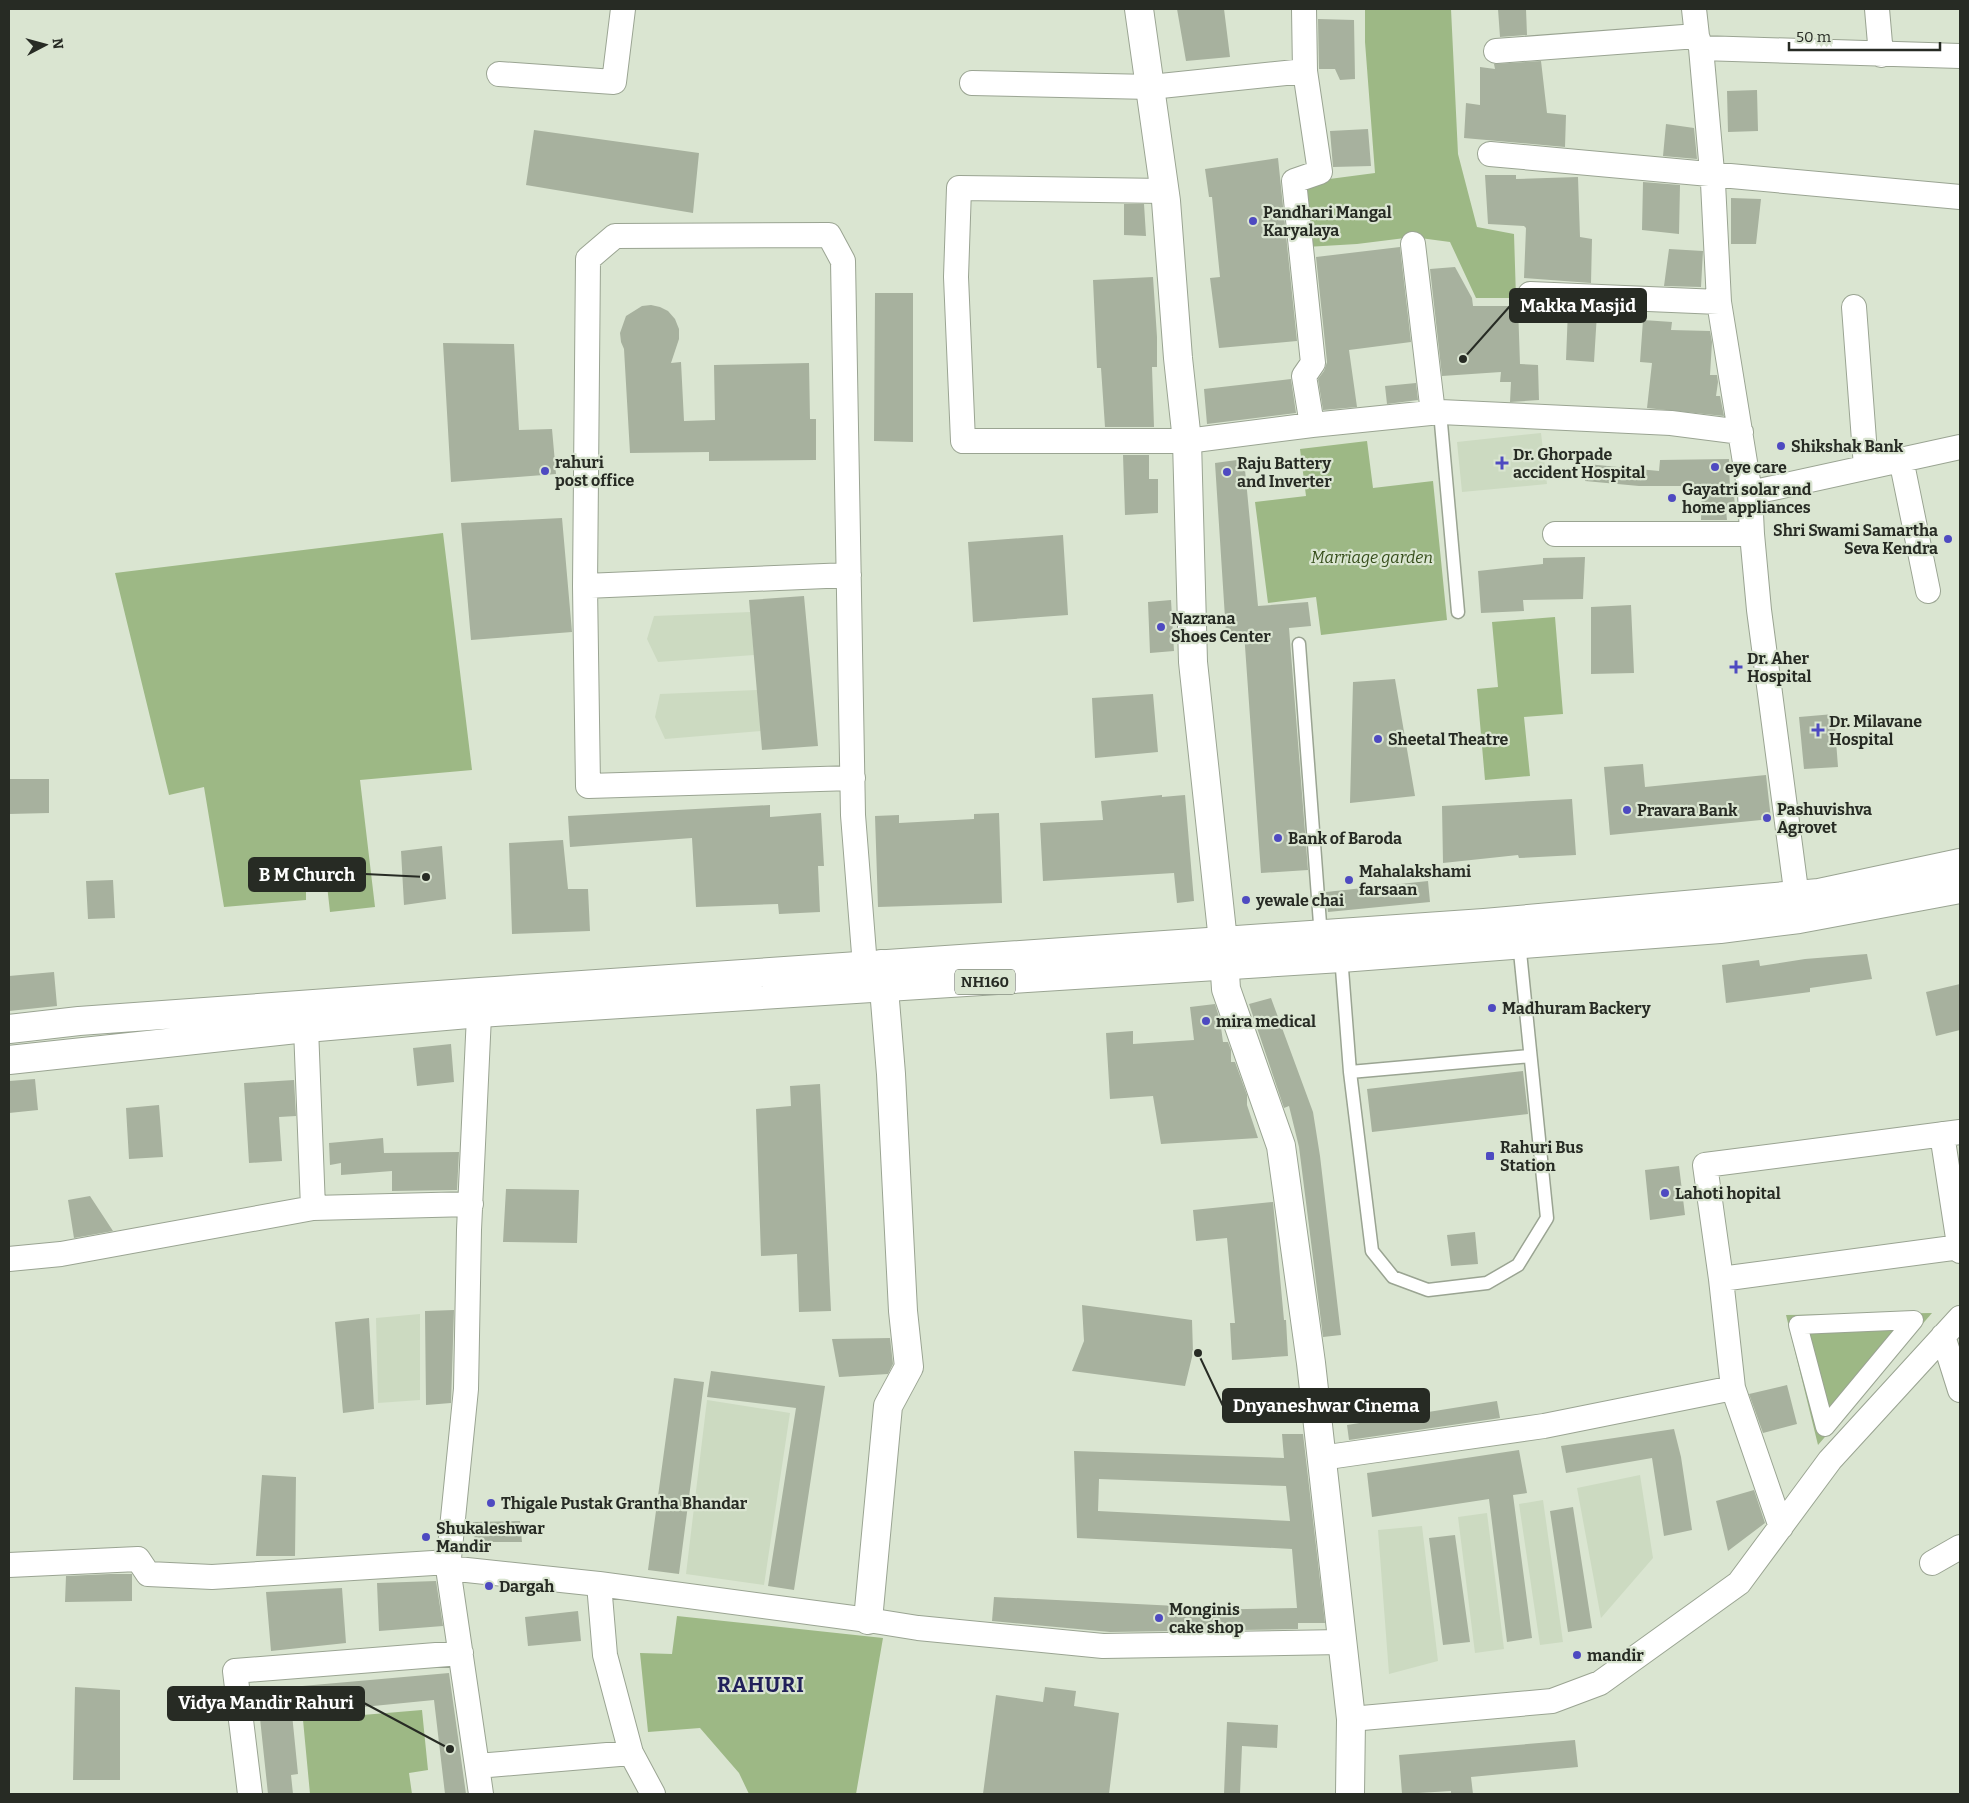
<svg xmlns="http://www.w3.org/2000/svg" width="1969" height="1803" viewBox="0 0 1969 1803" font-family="Bitter,serif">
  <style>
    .built { fill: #ccdac1 }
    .green { fill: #9db885 }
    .building { fill: #a7b19e; fill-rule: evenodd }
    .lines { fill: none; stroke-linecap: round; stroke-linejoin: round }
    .service-casing { stroke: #9aa492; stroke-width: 15 }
    .pedestrian-casing { stroke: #9aa492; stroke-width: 20 }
    .minor-casing { stroke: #9aa492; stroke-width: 26 }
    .tertiary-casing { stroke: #9aa492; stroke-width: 30 }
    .secondary-casing { stroke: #9aa492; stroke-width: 30 }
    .trunk-casing { stroke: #9aa492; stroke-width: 30 }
    .service { stroke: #fff; stroke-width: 12 }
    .pedestrian { stroke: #fff; stroke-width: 18 }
    .minor { stroke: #fff; stroke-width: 24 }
    .tertiary { stroke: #fff; stroke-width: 28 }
    .secondary { stroke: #fff; stroke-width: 28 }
    .trunk { stroke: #fff; stroke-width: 28 }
    .poi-dot { fill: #4e4ac1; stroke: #dae5d1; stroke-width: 2 }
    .labels { text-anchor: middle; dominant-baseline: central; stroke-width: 4.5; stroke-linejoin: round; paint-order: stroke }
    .shield { fill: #dae5d1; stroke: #5d6358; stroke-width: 1 }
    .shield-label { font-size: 15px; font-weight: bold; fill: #272b24 }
    .poi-label { font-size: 16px; font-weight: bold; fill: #272b24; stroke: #dae5d1; text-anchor: start }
    .park-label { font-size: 16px; font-style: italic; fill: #344c19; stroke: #dae5d1 }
    .district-label { font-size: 21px; font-weight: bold; letter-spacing: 1px; fill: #21205a; stroke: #dae5d1 }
    .leader { fill: none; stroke: #272b24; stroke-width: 2 }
    .callout-dot { fill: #272b24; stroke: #dae5d1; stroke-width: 2 }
    .callout { fill: #272b24; stroke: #272b24; stroke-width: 2 }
    .callout-label { font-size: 18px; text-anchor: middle; font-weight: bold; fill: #fff }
  </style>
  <rect width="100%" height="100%" fill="#dae5d1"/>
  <path class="built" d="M1541,433l6,51 -85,8 -5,-50z
    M750,612l4,43 -96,7 -11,-23 7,-23z
    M757,690l4,41 -96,8 -10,-22 5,-23z
    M420,1314v86l-42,3 -2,-85z
    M707,1400l83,13 -26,172 -78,-11z
    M1640,1475l13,83 -52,60 -24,-130z
    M1543,1500l20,142 -23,3 -21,-141z
    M1487,1513l17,136 -29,4 -17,-136z
    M1422,1526l16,135 -49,13 -11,-144z"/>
  <path class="green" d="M1365,9h86l7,145 19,73 37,7 2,64h-40l-26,-56 -30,-4h-15l-48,6 -51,3 -7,-64 76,-10 -10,-131z
    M1367,441l6,47 60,-7 14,139 -126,15 -5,-38 -48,6 -13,-101 51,-6 -6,-47z
    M443,533l29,237 -112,10 15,127 -45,5 -4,-36 -20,3v21l-82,7 -20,-120 -35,8 -54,-222z
    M1555,617l8,97 -39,3 6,59 -45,4 -8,-91 21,-2 -6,-65z
    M1932,1313l-114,132 -32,-130z
    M677,1616l206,22 -27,156h-107l-10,-21 -39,-45 -52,4 -8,-79 32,1z
    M422,1710l6,60 -19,3 3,21h-102l-7,-74z"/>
  <path class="building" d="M1177,9h47l6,48 -44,4z
    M1498,9h28l1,26 -27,2z
    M1318,19l36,1 1,59 -15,1 -5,-11h-16z
    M1541,61l6,52 19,2 -1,32 -101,-9 2,-35 14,2v-38l15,2 -1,-5z
    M1757,90l1,41 -30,1 -1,-41z
    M1666,124l28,4 3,31 -34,-3z
    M1368,129l3,37 -38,1 -3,-36z
    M534,130l165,23 -6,60 -167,-28z
    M1278,158l19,183 -78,7 -9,-70 10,-1 -8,-80h-3l-4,-28z
    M1485,175h31v4l62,-2 2,60 12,2 -1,44 -67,-5 2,-50 -2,-2 -36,-2z
    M1643,182l37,3 -1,49 -37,-4z
    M1731,198l30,1 -5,45h-25z
    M1124,204h20l2,32 -22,-1z
    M1400,247l11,95 -62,8 8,57 -34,3 -5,-31 6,-8 3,-9 -11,-105z
    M1669,249l34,2 -2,36 -37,-1z
    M1455,267l17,31 1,8h45l2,58 18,1 1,35 -29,2 1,-20h-11l1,-10 -59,4 -12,-107z
    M1153,277l4,60v30h-5l2,60h-49l-4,-59h-4l-4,-88z
    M875,293h38v149l-39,-1z
    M651,305l9,2 8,4 7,8 4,10v10l-8,24 10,-1 3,59 31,-1 -1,-55 95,-2 1,56h6v41l-107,1v-9l-79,1 -6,-104 -3,-7 -1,-9 6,-17 16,-10z
    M1568,309l22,1v3h7l-3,49 -28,-2z
    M1643,320l29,2 -1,8 39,1 2,11 -2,33h7l1,7 -2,14h4l4,20 -77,-8 5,-45 -12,-1z
    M443,343l71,1 5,86 33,-1 4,45 -105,8z
    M1291,379l5,34 -89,11 -3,-35z
    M1416,383l2,17 -31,4 -2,-18z
    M1123,455h26v24h9v34l-33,2z
    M1244,459l14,147 50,-4 3,24 -22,2 19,242 -47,3 -17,-241 -18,1 -11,-170z
    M1729,459l1,34h4l1,17h-9l1,10h-26l1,-34h-63l-54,-5 2,-17 72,7 1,-11z
    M562,518l10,114 -101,8 -10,-117z
    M1063,535l5,80 -95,7 -5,-80z
    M1585,557l-2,42 -60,1 1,11 -43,2 -3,-42 65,-7v-6z
    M804,596l14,150 -56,4 -13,-150z
    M1171,600l3,51 -24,2 -2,-51z
    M1631,605l3,68 -43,1v-67z
    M1395,679l20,117 -65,7 3,-121z
    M1153,694l5,58 -63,6 -3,-60z
    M1834,714l4,53 -34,2 -5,-52z
    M1643,764l2,23 121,-12 5,44 -161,16 -6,-68z
    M9,779h40v34l-40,1z
    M1162,795v2l23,-2 9,106 -17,2 -3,-30 -131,8 -3,-58 63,-3 -2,-19z
    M1572,799l4,56 -57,3 -1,-3 -75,8 -1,-57z
    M770,805v12l51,-4 3,53h-6l2,46 -41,2 -1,-10 -82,3 -4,-69 -122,9 -2,-31z
    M999,813l3,90 -124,4 -3,-91 24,-1v8l75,-4v-5z
    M563,840l5,49h20l2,42 -78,3 -3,-91z
    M442,846l4,53 -42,6 -3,-54z
    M113,880l2,38 -27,1 -2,-38z
    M1428,881l2,21 -102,10 -2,-20z
    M1867,954l5,25 -62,9v4l-84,11 -4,-38 37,-5 1,6 45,-7z
    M54,972l3,34 -48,5v-35z
    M1960,984v46l-24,6 -10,-44z
    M1271,998l42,114 7,44 21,179 -18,2 -24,-190 -10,-41 -5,2 -35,-104z
    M1215,1004l5,16 3,22h5l3,8v12h4l12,33v10l11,33 -97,6 -8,-48 -43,3 -4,-66 27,-2v13l61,-4 -4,-33z
    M451,1044l3,38 -37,4 -4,-38z
    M1523,1071l5,43 -156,18 -5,-43z
    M35,1079l3,31 -29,3v-32z
    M294,1080l2,36 -17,1 3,44 -33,2 -5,-80z
    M820,1084l11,227 -32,1 -2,-58 -36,2 -5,-147 35,-3 -1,-20z
    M159,1105l4,52 -34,2 -3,-51z
    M383,1138l1,15 75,-1 -2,38 -65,1v-20l-51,4v-12l-11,2 -1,-22z
    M1679,1166l6,49 -35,5 -5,-50z
    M506,1189l73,1 -2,53 -74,-1z
    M90,1196l23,35 -39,7 -6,-38z
    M1273,1202l11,118h2l2,36 -56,4 -2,-37h5l-8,-85 -31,3 -3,-31z
    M1475,1232l3,32 -27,2 -4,-31z
    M1082,1305l110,15 1,33 -8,33 -113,-15 12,-30z
    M454,1310l-3,93 -25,2 -1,-94z
    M369,1318l5,91 -31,4 -8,-91z
    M890,1338l3,26 -5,10 -49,3 -7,-38z
    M711,1371l114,15 -31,204 -26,-4 28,-178 -89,-11z
    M674,1378l30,4 -25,192 -31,-4z
    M1787,1385l10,39 -34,9 -14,-39z
    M1497,1401l3,17 -151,22 -2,-15z
    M1674,1429l7,28 11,73 -28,6 -12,-78 -86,15 -5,-27z
    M1282,1434h21l22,189h-27v6l-188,3 -118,-11 2,-24 203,10v3l100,-2 -5,-59 -215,-11 -3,-87 210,7zM1099,1479l187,7 4,35 -192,-10z
    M1519,1450l8,43 -14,2 19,143 -25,4 -18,-143 -117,18 -5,-44z
    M262,1475l34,2 -1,79h-39z
    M1754,1490l11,33 -37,28 -12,-50z
    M1573,1507l19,121 -24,4 -18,-121z
    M520,1521l2,21h-47l-2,-20z
    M1455,1535l15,107 -27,3 -14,-107z
    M110,1574h22v27l-67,1 1,-26z
    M436,1581l7,45 -64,5 -2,-48z
    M342,1588l4,55 -75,8 -5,-59z
    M578,1611l3,30 -53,5 -3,-29z
    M449,1673l17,121h-21l-11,-94 -142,14 6,60 -7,1 2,19h-25l-11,-104z
    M75,1687l45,3v90h-47z
    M1045,1687l31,4 -2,15 45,7 -10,81h-126l13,-99 47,7z
    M1227,1722l51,3 -1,23 -35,-2 -2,48h-16z
    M1575,1740l3,27 -107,10 2,17h-22v-3l-49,3 -3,-39z"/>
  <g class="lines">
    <g class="service-casing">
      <path id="service" d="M1440,412l18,200
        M1299,644l22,293
        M1341,956l9,116 22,179 21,26 35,13 59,-7 31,-18 29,-47 -28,-276
        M1350,1072l180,-16"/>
    </g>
    <g class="pedestrian-casing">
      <path id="pedestrian" d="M1914,1320l-89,107 -27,-102z"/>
    </g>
    <g class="minor-casing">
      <path id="minor" d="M1304,9l1,62 15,101 -26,9 19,182 -9,13 8,49
        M1694,9l3,27 4,12 12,135 6,119 31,191 2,41 7,76 40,303
        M1877,9l4,46
        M1701,48l259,8
        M1496,51l201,-15
        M499,74l115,8 9,-73
        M972,83l179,4 154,-16
        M1490,154l470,43
        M1164,191l-205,-3 -3,89 7,164h224l125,-16 128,-13 231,11 70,9
        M1413,244l20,169
        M1530,294l189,8
        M1854,307l12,160
        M1901,459l27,132
        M1750,493l210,-46
        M1555,534h197
        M849,575l-264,11 3,200 265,-8
        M585,586l3,-327 27,-23 214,-1 14,26 10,554 12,151
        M306,1028l7,180 158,-4
        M1942,1134l18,117
        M9,1259l52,-5 252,-46
        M1721,1279l239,-32
        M1943,1336l17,54
        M1321,1458l223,-32 189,-38
        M1781,1527l-48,-139 -12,-109 -16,-114 255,-33
        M1932,1563l28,-16
        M9,1565l129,-6 10,15 64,3 237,-15
        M448,1568l18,-179 3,-159 11,-236
        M599,1584l269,36 50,8 185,18 239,-4
        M1351,1719l201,-18 48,-18 139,-100 91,-123 130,-142
        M631,1753l-154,13 -29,-198 151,16 6,71 26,98 22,41
        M477,1766l4,28
        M250,1794l-15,-123 226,-18"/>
    </g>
    <g class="tertiary-casing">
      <path id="tertiary" d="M868,1620l20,-214 21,-39 -6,-56 -12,-237 -9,-110"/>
    </g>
    <g class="secondary-casing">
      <path id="secondary" d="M1139,9l27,192 12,157 9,83 6,221 30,279 3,48 55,157 30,217 40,356 -1,75"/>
    </g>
    <g class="trunk-casing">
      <path id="trunk" d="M9,1029l70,-8 401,-29 1004,-69 335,-30 141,-30
        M9,1060l297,-32 174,-15 861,-55 379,-29 79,-10 161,-30"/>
    </g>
    <use href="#service" class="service"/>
    <use href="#pedestrian" class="pedestrian"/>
    <use href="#minor" class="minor"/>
    <use href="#tertiary" class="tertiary"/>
    <use href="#secondary" class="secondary"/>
    <use href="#trunk" class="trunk"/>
  </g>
  <g class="poi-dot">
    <circle cx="1253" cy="221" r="5"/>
    <circle cx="1781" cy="446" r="5"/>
    <path d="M1499.5 455.5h5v5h5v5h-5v5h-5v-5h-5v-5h5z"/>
    <circle cx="1715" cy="467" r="5"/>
    <circle cx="545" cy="471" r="5"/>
    <circle cx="1227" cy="472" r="5"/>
    <circle cx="1672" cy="498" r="5"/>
    <circle cx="1948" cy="539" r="5"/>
    <circle cx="1161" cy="627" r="5"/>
    <path d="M1733.5 659.5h5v5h5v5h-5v5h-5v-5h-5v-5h5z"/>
    <path d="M1815.5 722.5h5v5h5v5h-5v5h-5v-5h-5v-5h5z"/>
    <circle cx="1378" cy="739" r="5"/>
    <circle cx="1627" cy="810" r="5"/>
    <circle cx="1767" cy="818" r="5"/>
    <circle cx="1278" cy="838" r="5"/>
    <circle cx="1349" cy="880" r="5"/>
    <circle cx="1246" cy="900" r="5"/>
    <circle cx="1492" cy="1008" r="5"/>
    <circle cx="1206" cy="1021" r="5"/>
    <rect x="1485" y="1151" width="10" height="10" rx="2.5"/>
    <circle cx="1665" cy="1193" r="5"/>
    <circle cx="491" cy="1503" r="5"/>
    <circle cx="426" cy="1537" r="5"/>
    <circle cx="489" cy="1586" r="5"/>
    <circle cx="1159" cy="1618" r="5"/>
    <circle cx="1577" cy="1655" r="5"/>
  </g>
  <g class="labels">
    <rect class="shield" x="955" y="969.5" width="60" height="25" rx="4"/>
    <g class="shield-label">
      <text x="985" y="982">NH160</text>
    </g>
    <g class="poi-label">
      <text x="1263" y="212">Pandhari Mangal<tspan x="1263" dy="18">Karyalaya</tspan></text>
      <text x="1791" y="446">Shikshak Bank</text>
      <text x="1513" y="454">Dr. Ghorpade<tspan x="1513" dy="18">accident Hospital</tspan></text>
      <text x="555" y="462">rahuri<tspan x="555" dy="18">post office</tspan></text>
      <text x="1237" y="463">Raju Battery<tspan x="1237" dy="18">and Inverter</tspan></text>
      <text x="1725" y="467">eye care</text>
      <text x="1682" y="489">Gayatri solar and<tspan x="1682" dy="18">home appliances</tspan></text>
      <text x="1938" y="530" text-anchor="end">Shri Swami Samartha<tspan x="1938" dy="18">Seva Kendra</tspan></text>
      <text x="1171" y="618">Nazrana<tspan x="1171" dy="18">Shoes Center</tspan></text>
      <text x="1747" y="658">Dr. Aher<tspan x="1747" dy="18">Hospital</tspan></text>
      <text x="1829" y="721">Dr. Milavane<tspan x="1829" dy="18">Hospital</tspan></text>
      <text x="1388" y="739">Sheetal Theatre</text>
      <text x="1777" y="809">Pashuvishva<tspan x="1777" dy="18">Agrovet</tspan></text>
      <text x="1637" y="810">Pravara Bank</text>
      <text x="1288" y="838">Bank of Baroda</text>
      <text x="1359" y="871">Mahalakshami<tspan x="1359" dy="18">farsaan</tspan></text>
      <text x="1256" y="900">yewale chai</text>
      <text x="1502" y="1008">Madhuram Backery</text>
      <text x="1216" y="1021">mira medical</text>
      <text x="1500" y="1147">Rahuri Bus<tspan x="1500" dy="18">Station</tspan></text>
      <text x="1675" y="1193">Lahoti hopital</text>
      <text x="501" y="1503">Thigale Pustak Grantha Bhandar</text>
      <text x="436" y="1528">Shukaleshwar<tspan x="436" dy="18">Mandir</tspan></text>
      <text x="499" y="1586">Dargah</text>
      <text x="1169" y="1609">Monginis<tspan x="1169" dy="18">cake shop</tspan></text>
      <text x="1587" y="1655">mandir</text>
    </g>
    <g class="park-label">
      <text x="1372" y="557">Marriage garden</text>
    </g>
    <g class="district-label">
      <text x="761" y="1685">RAHURI</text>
    </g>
  </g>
  <path class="leader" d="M1463 359L1510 306M426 877L365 874M1198 1353L1223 1406M450 1749L364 1703"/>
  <g class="callout-dot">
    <circle cx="1463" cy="359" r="5"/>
    <circle cx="426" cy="877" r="5"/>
    <circle cx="1198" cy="1353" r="5"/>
    <circle cx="450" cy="1749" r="5"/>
  </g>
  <g class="callout">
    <rect x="1510" y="289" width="136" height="33" rx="5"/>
    <rect x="249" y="858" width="116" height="33" rx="5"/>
    <rect x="1223" y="1389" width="206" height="33" rx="5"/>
    <rect x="168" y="1687" width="196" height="33" rx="5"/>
  </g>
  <g class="callout-label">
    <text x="1578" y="312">Makka Masjid</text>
    <text x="307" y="881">B M Church</text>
    <text x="1326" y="1412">Dnyaneshwar Cinema</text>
    <text x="266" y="1709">Vidya Mandir Rahuri</text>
  </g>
  <rect width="1969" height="1803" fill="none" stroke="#272b24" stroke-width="20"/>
  <g transform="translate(45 45) rotate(84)" stroke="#dae5d1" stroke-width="4" paint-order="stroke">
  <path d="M0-4L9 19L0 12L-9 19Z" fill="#272b24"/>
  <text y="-8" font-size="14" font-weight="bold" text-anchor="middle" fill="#272b24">N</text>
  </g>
  <path d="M1789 42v8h151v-8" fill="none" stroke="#272b24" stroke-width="2.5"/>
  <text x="1796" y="42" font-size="15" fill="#272b24" stroke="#dae5d1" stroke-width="4" paint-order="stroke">50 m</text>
</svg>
